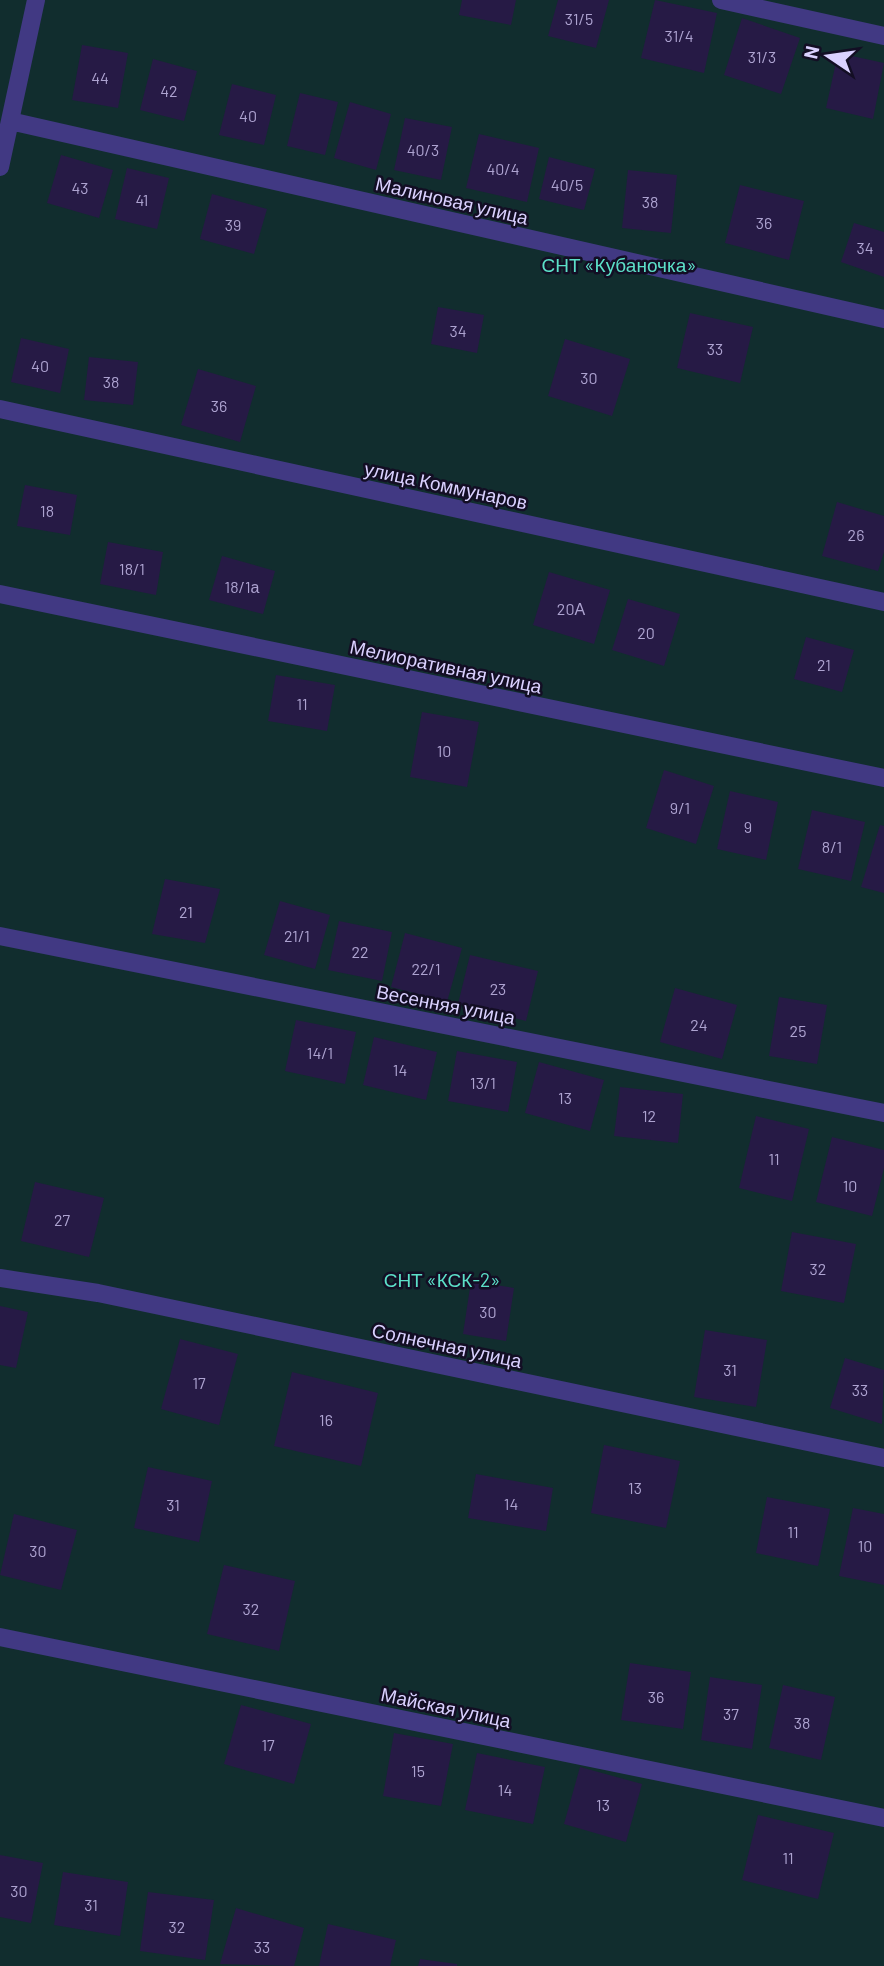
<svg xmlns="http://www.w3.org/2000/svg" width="884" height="1966" viewBox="0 0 884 1966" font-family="Barlow,sans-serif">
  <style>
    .green { fill: #112d2e }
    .building { fill: #261a45 }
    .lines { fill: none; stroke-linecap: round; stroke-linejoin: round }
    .street { stroke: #413983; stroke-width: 18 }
    .labels { text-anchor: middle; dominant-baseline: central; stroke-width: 5; stroke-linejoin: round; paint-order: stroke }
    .number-label { font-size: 16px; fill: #ada3d0 }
    .street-label { font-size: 19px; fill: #dad1ff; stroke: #130e24 }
    .park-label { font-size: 19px; fill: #5ce0c8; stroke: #130e24 }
  </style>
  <rect width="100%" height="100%" fill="#130e24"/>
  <path class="green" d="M0,0h884v1966h-884z"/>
  <path class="building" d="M462,0h54l-5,25 -52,-10z
    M558,0h51l-13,48 -48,-12z
    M655,0l62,13 -13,60 -63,-15z
    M742,18l58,20 -19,56 -57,-19z
    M82,45l46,8 -10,55 -46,-8z
    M838,53l46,10 -11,56 -47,-11z
    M153,59l44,12 -13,50 -44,-11z
    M232,84l44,11 -12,50 -45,-10z
    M300,93l38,9 -13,53 -38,-9z
    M350,102l41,12 -15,56 -42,-12z
    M405,118l47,9 -11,53 -47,-10z
    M479,134l60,14 -12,54 -61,-14z
    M61,155l52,15 -14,48 -52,-15z
    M549,157l46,12 -11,41 -45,-11z
    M127,168l42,10 -12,51 -42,-10z
    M628,170l49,5 -6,58 -49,-5z
    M740,185l64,16 -15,59 -64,-17z
    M212,194l55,15 -13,45 -54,-15z
    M854,223l30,9v45l-43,-15z
    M438,307l46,8 -7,38 -46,-9z
    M690,313l63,14 -13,56 -63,-15z
    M21,338l48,11 -9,44 -49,-11z
    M565,339l65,20 -18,57 -64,-20z
    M89,357l49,5 -5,43 -49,-5z
    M198,369l58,17 -16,56 -59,-17z
    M25,485l52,10 -7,40 -53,-9z
    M837,502l47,14v36l-6,19 -56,-15z
    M108,542l55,10 -7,43 -56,-11z
    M222,556l53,15 -12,43 -54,-14z
    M549,572l61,18 -16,54 -61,-19z
    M628,599l52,15 -16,52 -52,-16z
    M806,637l48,13 -12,42 -48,-13z
    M276,675l59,10 -8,46 -59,-10z
    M422,712l57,10 -12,65 -57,-10z
    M664,770l50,16 -18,58 -50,-16z
    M730,791l48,11 -12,58 -49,-11z
    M812,810l53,12 -14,59 -53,-12z
    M880,825l4,1v67l-23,-6z
    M165,879l55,10 -15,54 -53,-9z
    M280,901l50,14 -15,54 -51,-14z
    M339,921l53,11 -10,49 -54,-11z
    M405,933l57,15 -15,54 -56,-15z
    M470,955l68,16 -12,50 -68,-17z
    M675,988l62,17 -15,54 -62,-17z
    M779,997l48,8 -10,59 -48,-8z
    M296,1020l60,12 -11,52 -60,-13z
    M374,1037l63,15 -11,48 -63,-15z
    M457,1051l60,11 -9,50 -60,-11z
    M539,1062l65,18 -14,51 -65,-18z
    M620,1087l63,7 -5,49 -64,-7z
    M756,1116l53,13 -17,72 -53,-13z
    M832,1137l52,13v18l-12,48 -56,-14z
    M35,1182l69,16 -15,59 -68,-16z
    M792,1232l64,12 -12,59 -63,-12z
    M471,1281l43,7 -8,53 -43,-7z
    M0,1306l28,6 -12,56 -16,-3z
    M705,1330l62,10 -11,67 -62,-10z
    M180,1339l58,15 -19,71 -58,-16z
    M845,1358l39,12 -2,54 -52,-16z
    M292,1372l86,21 -17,73 -87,-20z
    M604,1445l76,16 -14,67 -75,-15z
    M148,1467l64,14 -13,61 -65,-14z
    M476,1474l77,14 -7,43 -78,-13z
    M767,1497l63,12 -12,57 -62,-13z
    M853,1508l31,6v71l-45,-9z
    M14,1514l63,16 -16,60 -61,-15z
    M224,1565l71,16 -16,70 -72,-17z
    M630,1663l61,9 -8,57 -62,-9z
    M710,1677l52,8 -10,64 -51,-9z
    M783,1685l52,12 -14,63 -52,-12z
    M241,1705l70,19 -17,60 -70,-20z
    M394,1733l59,11 -12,62 -58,-10z
    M477,1753l68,14 -12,57 -68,-14z
    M580,1767l62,17 -16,58 -62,-18z
    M758,1815l76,18 -16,66 -76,-19z
    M0,1855l43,8 -12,60 -31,-6z
    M63,1872l65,10 -8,54 -66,-11z
    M148,1892l66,8 -9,60 -65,-9z
    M236,1908l68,20 -10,38 -74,-2z
    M328,1924l68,16 -6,26h-71z
    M420,1959l37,5v2h-39z"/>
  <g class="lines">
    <path class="street" d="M721,0l163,36
      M10,121l874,198
      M0,167l36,-167
      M0,409l884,193
      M0,594l884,184
      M0,936l884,177
      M0,1278l98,15 786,165
      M0,1637l884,181"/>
  </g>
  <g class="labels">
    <g class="number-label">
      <text x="579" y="18">31/5</text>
      <text x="679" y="35">31/4</text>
      <text x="762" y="56">31/3</text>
      <text x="100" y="77">44</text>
      <text x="169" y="90">42</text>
      <text x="248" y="115">40</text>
      <text x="423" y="149">40/3</text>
      <text x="503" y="168">40/4</text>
      <text x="567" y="184">40/5</text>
      <text x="80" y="187">43</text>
      <text x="142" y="199">41</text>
      <text x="650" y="201">38</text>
      <text x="764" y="222">36</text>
      <text x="233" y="224">39</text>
      <text x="865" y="247">34</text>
      <text x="458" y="330">34</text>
      <text x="715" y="348">33</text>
      <text x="40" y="365">40</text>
      <text x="589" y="377">30</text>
      <text x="111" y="381">38</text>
      <text x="219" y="405">36</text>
      <text x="47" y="510">18</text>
      <text x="856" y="534">26</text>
      <text x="132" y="568">18/1</text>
      <text x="242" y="586">18/1а</text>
      <text x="571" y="608">20А</text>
      <text x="646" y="632">20</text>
      <text x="824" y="664">21</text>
      <text x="302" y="703">11</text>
      <text x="444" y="750">10</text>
      <text x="680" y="807">9/1</text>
      <text x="748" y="826">9</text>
      <text x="832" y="846">8/1</text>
      <text x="186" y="911">21</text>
      <text x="297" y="935">21/1</text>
      <text x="360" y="951">22</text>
      <text x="426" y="968">22/1</text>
      <text x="498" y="988">23</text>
      <text x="699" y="1024">24</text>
      <text x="798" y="1030">25</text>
      <text x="320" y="1052">14/1</text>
      <text x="400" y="1069">14</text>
      <text x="483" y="1082">13/1</text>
      <text x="565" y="1097">13</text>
      <text x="649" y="1115">12</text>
      <text x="774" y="1158">11</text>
      <text x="850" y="1185">10</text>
      <text x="62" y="1219">27</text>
      <text x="818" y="1268">32</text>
      <text x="488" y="1311">30</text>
      <text x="730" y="1369">31</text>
      <text x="199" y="1382">17</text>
      <text x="860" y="1389">33</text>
      <text x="326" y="1419">16</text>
      <text x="635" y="1487">13</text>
      <text x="511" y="1503">14</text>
      <text x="173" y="1504">31</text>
      <text x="793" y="1531">11</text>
      <text x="865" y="1545">10</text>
      <text x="38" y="1550">30</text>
      <text x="251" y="1608">32</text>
      <text x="656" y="1696">36</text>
      <text x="731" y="1713">37</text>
      <text x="802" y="1722">38</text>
      <text x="268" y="1744">17</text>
      <text x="418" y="1770">15</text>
      <text x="505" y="1789">14</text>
      <text x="603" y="1804">13</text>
      <text x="788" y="1857">11</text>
      <text x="19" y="1890">30</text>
      <text x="91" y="1904">31</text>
      <text x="177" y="1926">32</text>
      <text x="262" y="1946">33</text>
    </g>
    <g class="street-label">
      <text transform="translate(452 200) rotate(13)">Малиновая улица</text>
      <text transform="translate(446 485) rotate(12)">улица Коммунаров</text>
      <text transform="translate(446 666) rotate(12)">Мелиоративная улица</text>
      <text transform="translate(446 1004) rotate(11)">Весенняя улица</text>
      <text transform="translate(447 1345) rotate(12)">Солнечная улица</text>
      <text transform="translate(446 1707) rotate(12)">Майская улица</text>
    </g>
    <g class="park-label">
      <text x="619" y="264">СНТ «Кубаночка»</text>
      <text x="442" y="1279">СНТ «КСК-2»</text>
    </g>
  </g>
  <g transform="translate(828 56) rotate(283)" stroke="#130e24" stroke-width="5" paint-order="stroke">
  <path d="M0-5L12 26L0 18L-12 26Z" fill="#dad1ff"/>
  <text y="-10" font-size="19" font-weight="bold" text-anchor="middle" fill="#dad1ff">N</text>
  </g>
</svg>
